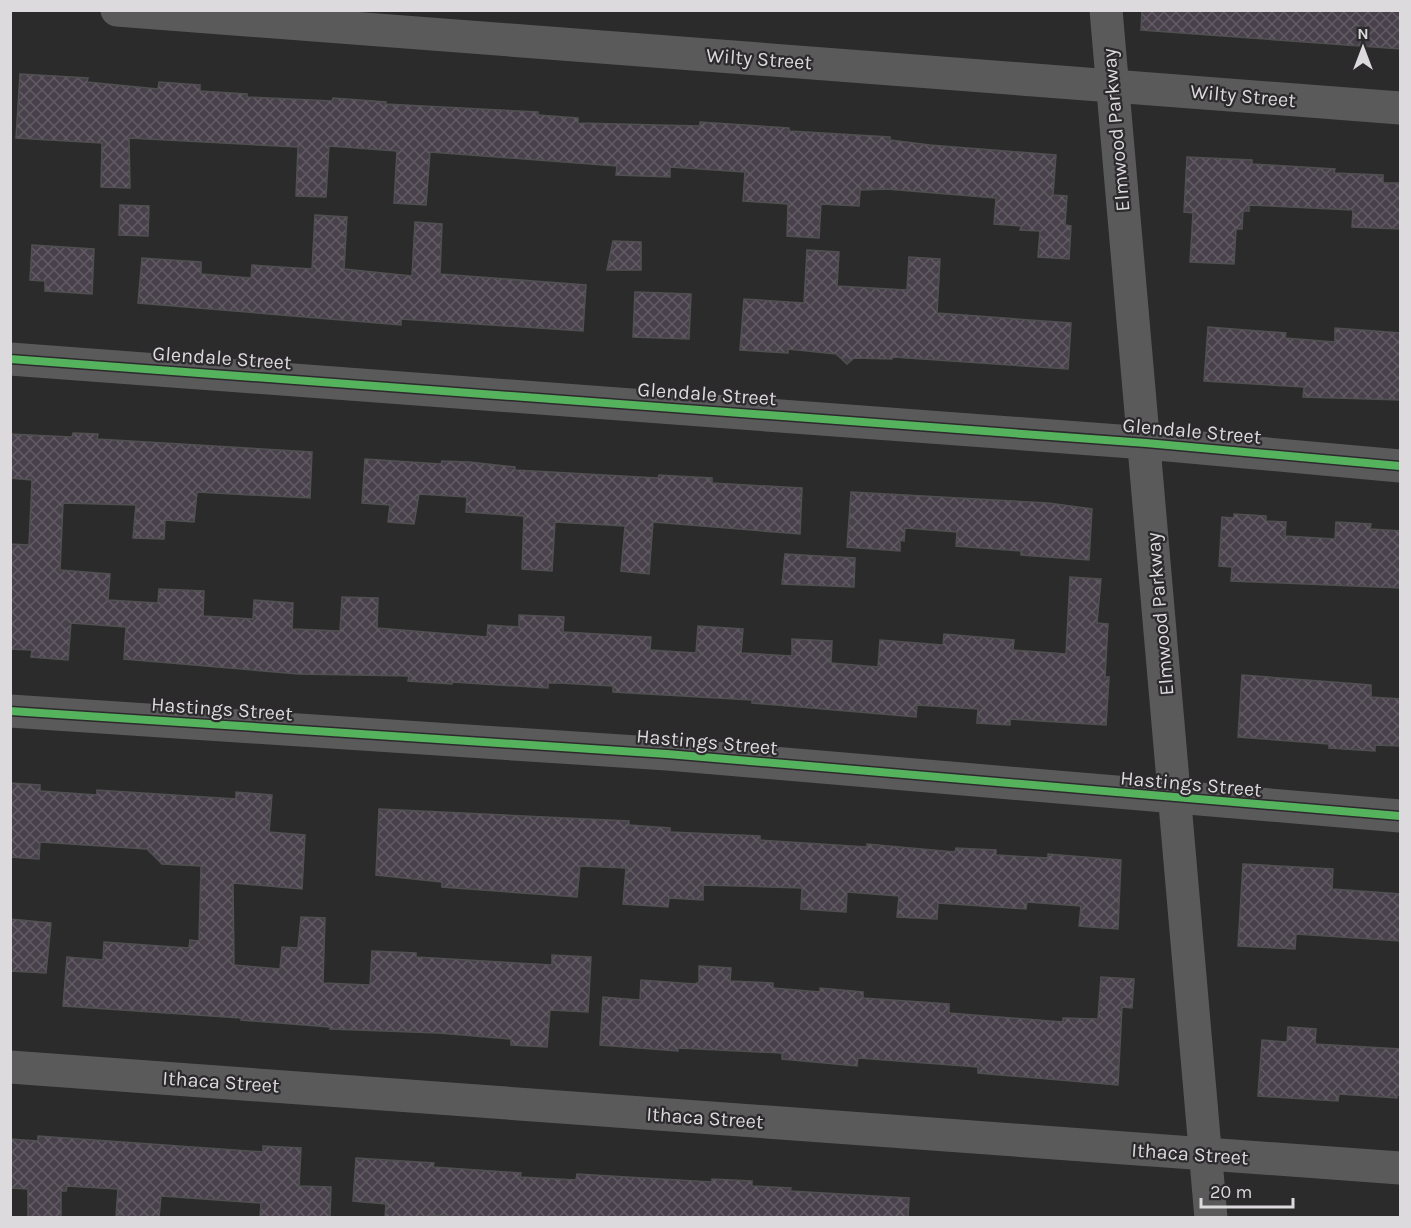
<svg xmlns="http://www.w3.org/2000/svg" width="1411" height="1228" viewBox="0 0 1411 1228" font-family="Karla,sans-serif">
  <style>
    .building { fill: url(#building-cross-hatch); stroke: #515051; stroke-width: 1.5 }
    .lines { fill: none; stroke-linecap: round; stroke-linejoin: round }
    .minor { stroke: #5b5a5b; stroke-width: 33 }
    .cycleway-casing { stroke: #2c2a2d; stroke-width: 11 }
    .cycleway { stroke: #56b35d; stroke-width: 8 }
    .labels { text-anchor: middle; dominant-baseline: central; stroke-width: 4.5; stroke-linejoin: round; paint-order: stroke }
    .street-label { font-size: 20px; fill: #dcdadc; stroke: #2c2a2d }
  </style>
  <defs>
    <pattern id="building-cross-hatch" width="8" height="8" patternUnits="userSpaceOnUse" patternTransform="scale(1.5)"><rect width="8" height="8" fill="#48414b"/><path d="M0 0l8 8M0 8l8-8" fill="none" stroke="#625c64"/></pattern>
  </defs>
  <rect width="100%" height="100%" fill="#2c2b2c"/>
  <path class="building" d="M1142,10h259v39l-260,-19z
    M20,74l68,4 -1,4 71,7 1,-7 41,3v6l47,3v3l85,4 1,-3 53,4 -1,2 153,8v3l40,3v5l122,3v-4l89,6v3l101,6v3l40,5 126,10 -3,40 14,1 -2,29 6,1 -2,33 -31,-2 2,-26 -20,-1 1,-4 -27,-2 2,-26 -110,-9 -26,1 -1,16 -38,-2 -2,34 -32,-2 1,-32 -45,-3 2,-29 -75,-5v10l-54,-2 1,-9 -187,-14 -4,53 -32,-2 3,-52 -68,-5 -3,51 -30,-1 2,-49 -169,-9 1,50 -29,-1 1,-44 -86,-5z
    M1187,157l65,3v4l83,5 -1,4 49,2v8h18v46l-49,-2 1,-17 -104,-5v6h-6l-1,18h-6l-2,35 -44,-2 3,-49 -9,-1z
    M120,205l29,1 -1,30 -29,-1z
    M315,215l32,2 -3,52 68,7 3,-54 27,2 -2,50 146,11 -3,46 -182,-12v6l-263,-22 4,-45 59,4v12l50,4 1,-13 60,4z
    M613,241l28,1v28h-34z
    M32,245l62,4 -2,45 -47,-3v-10l-15,-1z
    M807,250l32,2 -2,34 70,4 2,-33 31,2 -3,54 134,10 -3,46 -175,-12 -1,2 -38,-1 -7,6 -11,-10 -48,-5v4l-48,-3 4,-51 60,4z
    M635,292l56,2 -2,45 -56,-2z
    M1208,327l78,6 -1,5 50,4v-14l66,5v67l-98,-3 1,-10 -100,-6z
    M73,433l25,1 -1,5 215,13 -2,46 -113,-6 -3,30 -29,-2 -1,19 -31,-1 3,-33 -73,-2 -3,67 50,4 -2,26 50,3 1,-14 45,2 -1,25 50,3 1,-19 39,3 -1,26 48,2 2,-34 36,1 -1,30 110,9 1,-12 31,2v-12l45,2 -1,15 88,5 -1,13 46,3 2,-27 45,3 -2,24 51,3v-17l40,2 -1,22 47,4 2,-27 63,5 1,-11 70,6 -1,10 53,4 4,-77 31,2 -4,44 11,1 -3,53h4l-3,48 -96,-6v6l-33,-2 1,-14 -61,-4 -1,12 -164,-14v-3l-139,-8v-6l-53,-3h-12v5l-96,-6v2l-44,-3 1,-5 -110,-2 -175,-15 2,-32 -55,-4 -3,37 -37,-3 1,-7 -22,-1v-105l19,1 3,-65 -22,-2v-44l62,3z
    M365,459l76,5 1,-3 27,1 46,5v3l143,8 1,-3 53,3v5l90,5 -2,46 -147,-12 -4,52 -28,-3 4,-45 -70,-4 -3,49 -30,-2 2,-53 -58,-4 1,-15 -48,-3 -5,30 -26,-2 2,-17 -28,-2z
    M851,492l197,11 44,6 -3,51 -68,-5v-4l-65,-5 1,-14 -52,-4 -1,13 -4,-1v11l-53,-4z
    M1234,514l32,2v5l20,1 -1,14 50,3 1,-17 35,2 -1,5 31,2v57l-170,-7 1,-14 -13,-1 3,-49 12,1z
    M785,554l70,4 -1,29 -72,-3z
    M1242,675l129,10v12l30,2v47l-26,-1v6l-46,-3v-4l-91,-7z
    M10,783l30,2v6l57,4v-5l139,9v-7l36,3 -3,37 36,3 -3,54 -69,-6 1,82 46,4 2,-22 16,1 3,-31 24,1 -2,65 47,2 2,-34 44,2v4l136,8v-10l39,2 -3,55 -38,-2 -3,37 -36,-2v-6l-72,-6 -109,-4v-2l-89,-7v-2l-178,-12 4,-49 36,3 1,-18 85,6 1,-8 9,1 2,-75 -39,-2 -15,-15 -107,-7 -1,17 -29,-2z
    M379,809l250,12v4l41,3v4l90,4v4l107,7v-3l88,8 1,-4 40,2v5l52,3v-4l73,6 -3,69 -39,-3 2,-20 -54,-4 -1,7 -88,-6 -1,16 -40,-2 2,-21 -52,-4 -1,20 -45,-3 1,-21 -99,-3v15l-34,-2 -1,9 -45,-3 3,-36 -46,-2 -3,31 -135,-10v-5l-66,-7z
    M1243,864l90,5 -1,20 69,5v47l-105,-7 -1,15 -57,-3z
    M10,919l41,4 -5,50 -36,-2z
    M699,966l32,2 -1,13 43,2v5l47,4v-4l43,4v6l86,6v9l114,9v-4l35,1 3,-42 33,2 -2,29 -10,-1 -4,78 -140,-12v-6l-26,-2 -94,-7 -1,8 -75,-7v-6l-104,-5v3l-78,-6 3,-48 37,3 1,-20 54,4 4,-2z
    M1288,1027l28,2 -1,15 86,5v46h-4v3l-58,-4 -1,7 -80,-5 4,-56 25,2z
    M38,1136l225,16v-6l38,2 -2,38 32,1 -1,31h-70l1,-15 -100,-7 -2,22 -43,-2 2,-27 -51,-3 -1,5h-5v27h-33v-29l-18,-1v-49l28,2z
    M356,1158l78,5 -1,4 88,6 -1,4 56,3 1,-6 135,8v-3l40,2v5l39,2 -1,3 119,7 -1,20h-442l-36,-3 -1,3h-44l1,-14 -33,-3z"/>
  <g class="lines">
    <path class="minor" d="M117,10l1283,98
      M1106,10l105,1208
      M10,359l1136,84 254,23
      M10,711l657,43 733,62
      M10,1067l1390,101"/>
    <g class="cycleway-casing">
      <path id="cycleway" d="M10,359l1136,84 254,23
        M10,711l657,43 733,62"/>
    </g>
    <use href="#cycleway" class="cycleway"/>
  </g>
  <g class="labels">
    <g class="street-label">
      <text transform="translate(759 59) rotate(4)">Wilty Street</text>
      <text transform="translate(1243 96) rotate(5)">Wilty Street</text>
      <text transform="translate(1116 130) rotate(-95)">Elmwood Parkway</text>
      <text transform="translate(222 358) rotate(4)">Glendale Street</text>
      <text transform="translate(707 394) rotate(4)">Glendale Street</text>
      <text transform="translate(1192 431) rotate(5)">Glendale Street</text>
      <text transform="translate(1160 614) rotate(-95)">Elmwood Parkway</text>
      <text transform="translate(222 709) rotate(4)">Hastings Street</text>
      <text transform="translate(707 742) rotate(5)">Hastings Street</text>
      <text transform="translate(1191 784) rotate(5)">Hastings Street</text>
      <text transform="translate(221 1082) rotate(4)">Ithaca Street</text>
      <text transform="translate(705 1118) rotate(4)">Ithaca Street</text>
      <text transform="translate(1190 1154) rotate(4)">Ithaca Street</text>
    </g>
  </g>
  <rect width="1411" height="1228" fill="none" stroke="#dcdadc" stroke-width="24"/>
  <g transform="translate(1363 48)" stroke="#2c2a2d" stroke-width="4.5" paint-order="stroke">
  <path d="M0-4.5L10 22L0 15L-10 22Z" fill="#dcdadc"/>
  <text y="-9" font-size="16" font-weight="bold" text-anchor="middle" fill="#dcdadc">N</text>
  </g>
  <path d="M1201 1198v9h92v-9" fill="none" stroke="#dcdadc" stroke-width="3"/>
  <text x="1210" y="1198" font-size="18" fill="#dcdadc" stroke="#2c2a2d" stroke-width="4.5" paint-order="stroke">20 m</text>
</svg>
